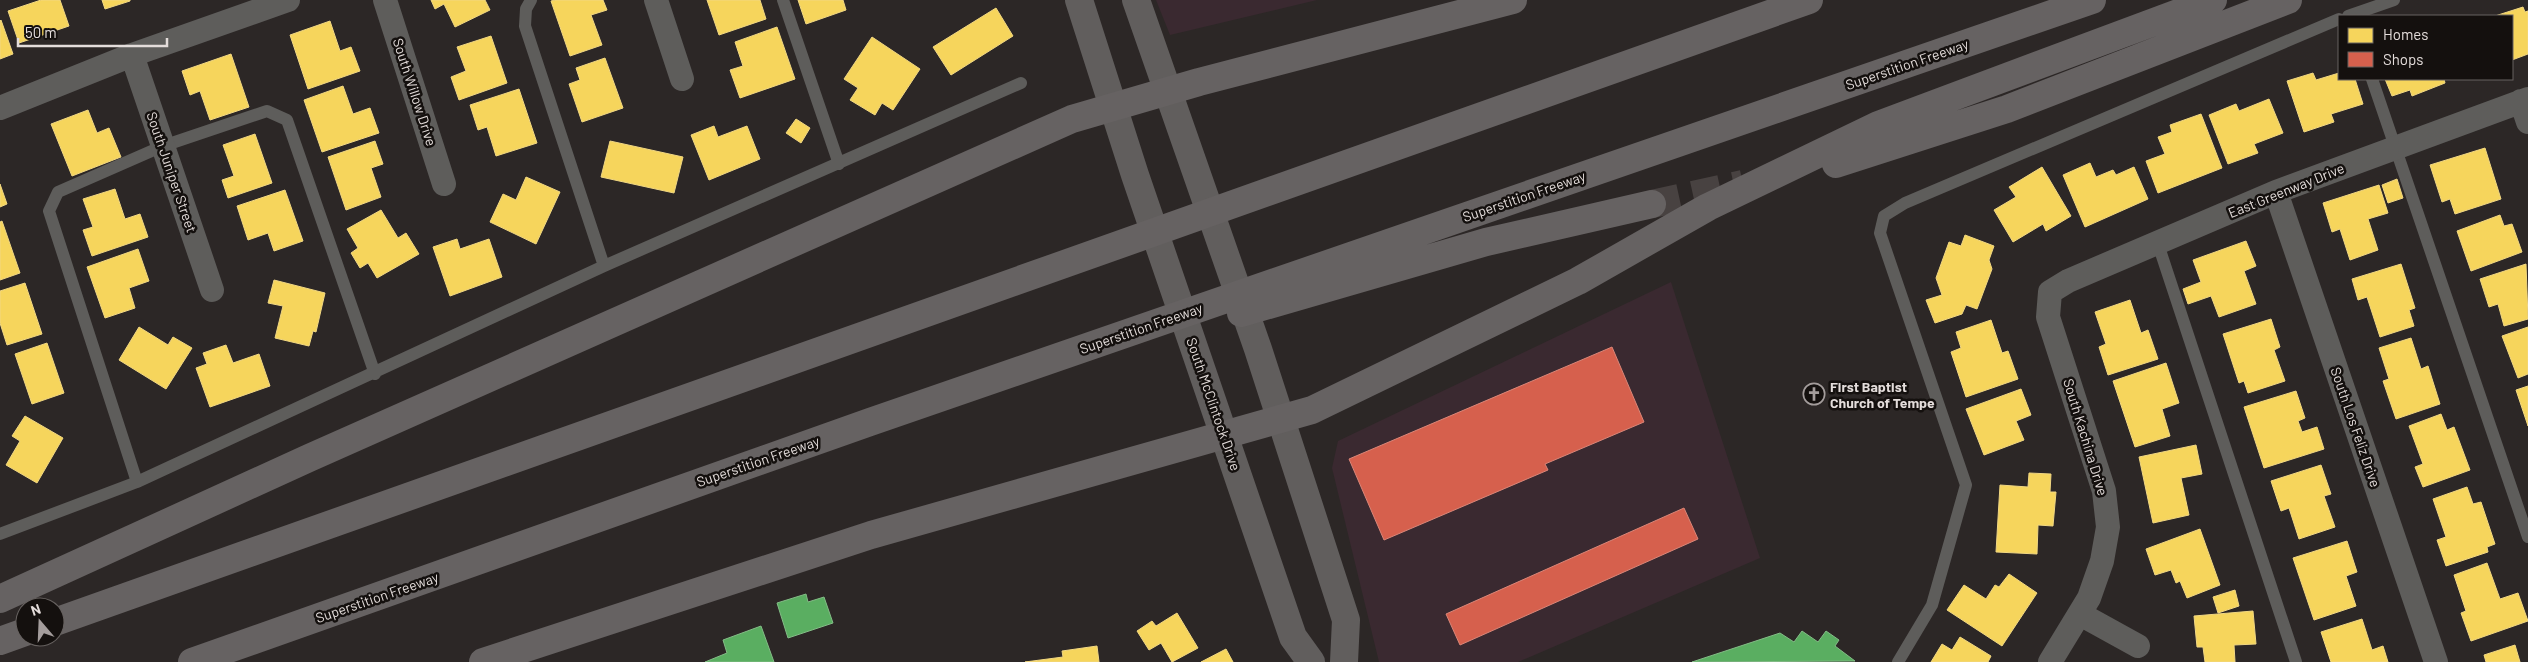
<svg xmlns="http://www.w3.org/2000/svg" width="2528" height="662" viewBox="0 0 2528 662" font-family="Barlow,sans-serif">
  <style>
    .commercial { fill: #3a2930 }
    .homes { fill: #f6d55c; stroke: #f1d782 }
    .shops { fill: #d6604d; stroke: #da8678 }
    .public { fill: #5aae61; stroke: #83bc86 }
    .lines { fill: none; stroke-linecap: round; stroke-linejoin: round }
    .highway-tunnel { stroke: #484241; stroke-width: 28; stroke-dasharray: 28 14; stroke-linecap: butt }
    .lane { stroke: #5e5d5b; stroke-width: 12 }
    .street { stroke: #5e5d5b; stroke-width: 24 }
    .secondary { stroke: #615e5d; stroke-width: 28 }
    .highway { stroke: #666262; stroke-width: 28 }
    .labels { text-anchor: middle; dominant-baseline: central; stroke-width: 5; stroke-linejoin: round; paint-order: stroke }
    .street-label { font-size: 14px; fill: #e4dddb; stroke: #14100e }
    .poi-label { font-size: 14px; font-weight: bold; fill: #e4dddb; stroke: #14100e; text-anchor: start }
  </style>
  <rect width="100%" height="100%" fill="#2c2726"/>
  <path class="commercial" d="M1156,0h161l-147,35z
    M1671,282l89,276 -242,104h-139l-47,-194 6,-27z"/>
  <path class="homes" d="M41,0h19l9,26 -50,17 -11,-32z
    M102,0h28v1l-25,8z
    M431,0h54l5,10 -35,17 -11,-23 -9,5z
    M555,0h48l4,10 -16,5 11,30 -32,11 -19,-55z
    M707,0h53l6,19 -47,16z
    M798,0h45l3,10 -40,14z
    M2523,7l2,5 3,-1v43l-16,6v-44h-17z
    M996,8l17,28 -62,39 -18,-28z
    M1,20l12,34 -13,5v-38z
    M330,21l10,30 11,-4 9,24 -52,18 -18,-54z
    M777,27l18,52 -55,19 -10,-28 13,-4 -8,-24z
    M491,36l16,47 -48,17 -8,-23 15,-6 -9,-24z
    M872,37l48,32 -27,41 -11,-7 -7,12 -25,-15 8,-12 -14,-9z
    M231,54l18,53 -39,13 -10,-29 -10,4 -8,-24z
    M605,58l18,50 -41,14 -13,-38 11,-4 -4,-12z
    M2313,73l3,7 23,-7v6h16l8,25 -32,10 3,8 -30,10 -17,-51z
    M2385,79h59l1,4 -33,13 -2,-6 -18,6z
    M343,86l10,28 17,-6 9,25 -57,19 -18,-52z
    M519,89l18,54 -41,13 -9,-29 -9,3 -8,-25z
    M2269,99l14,34 -29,11 4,9 -30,11 -19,-49 27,-11 3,7z
    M88,110l9,23 12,-5 12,29 -49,19 -21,-52z
    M2201,114l21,54 -64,25 -12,-32 19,-7 -7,-17 14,-5 -2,-7z
    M796,119l14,9 -9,15 -15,-10z
    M714,126l4,11 29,-11 13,33 -51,21 -18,-45z
    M255,134l17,49 -44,15 -6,-18 12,-4 -11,-31z
    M375,141l8,23 -12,4 10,29 -35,13 -18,-53z
    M610,141l73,16 -9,36 -73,-16z
    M2485,148l16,51 -46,15 -5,-15 -8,3 -12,-37z
    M2090,163l6,14 17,-7 3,5 18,-8 14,32 -63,28 -22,-52z
    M2042,167l29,49 -25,15 -3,-7 -30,18 -19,-32 22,-13 -7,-10z
    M526,177l34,15 -24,52 -46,-22 13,-28 13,6z
    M2397,179l6,19 -15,5 -6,-18z
    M0,184l7,20 -7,3z
    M2379,185l9,28 -20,6 10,31 -28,10 -10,-31 -8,3 -9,-29z
    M115,189l10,30 15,-5 8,23 -56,19 -9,-26 10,-3 -10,-28z
    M285,190l18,51 -29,10 -6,-18 -20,7 -11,-34z
    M381,210l17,28 8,-5 13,21 -42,24 -9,-15 -8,5 -9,-15 7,-5 -11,-19z
    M2500,215l4,11 8,-2 10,28 -51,19 -14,-40z
    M2,221l18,52 -20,7v-58z
    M1965,235l29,11 -5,14 3,9 -15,40 -11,-4 -4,9 -27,9 -9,-23 16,-5 -6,-17 13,-36 12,4z
    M457,239l3,10 29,-10 13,38 -52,19 -17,-49z
    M2246,241l10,25 -12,5 12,33 -37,13 -8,-21 -23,8 -5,-15 18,-7 -8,-22z
    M138,249l11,32 -20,7 6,20 -30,10 -18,-51z
    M2401,264l14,44 -6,2 5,16 -34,11 -13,-40 -9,3 -6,-21z
    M2526,264l2,55 -24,7 -6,-22 -9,3 -9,-28z
    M274,280l51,13 -9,39 -3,-1 -4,15 -34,-8 8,-32 -15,-3z
    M25,283l17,51 -35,11 -7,-22v-32z
    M2130,300l11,33 7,-3 10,29 -50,16 -9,-28 7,-3 -11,-32z
    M2271,319l9,28 -6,3 11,31 -37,12 -4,-12 -5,2 -16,-49z
    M1991,320l11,33 6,-2 10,28 -52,18 -15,-45 10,-4 -5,-16z
    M139,327l29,18 5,-8 19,11 -26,41 -47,-29z
    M2528,327v47l-10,4 -16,-42z
    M2411,338l10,31 7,-3 12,38 -44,15 -13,-38 6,-2 -10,-31z
    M47,343l17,50 -32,11 -17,-50z
    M226,345l7,18 26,-9 11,32 -60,21 -14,-39 11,-4 -4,-11z
    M2166,363l13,40 -17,6 8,27 -35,11 -22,-66z
    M2528,386v40l-12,-36z
    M2021,389l10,26 -15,6 8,19 -40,15 -18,-46z
    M2296,391l9,27 -7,3 4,11 15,-5 7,22 -60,19 -20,-61z
    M2441,414l6,16 7,-3 16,43 -47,17 -8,-20 8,-3 -14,-38z
    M25,416l38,22 -26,45 -31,-18 14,-24 -8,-5z
    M2196,445l6,29 -21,4 8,37 -36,8 -14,-66z
    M2321,465l10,29 -7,2 11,31 -36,12 -10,-31 -8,3 -10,-30z
    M2029,473l22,1 -1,18h6l-3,34 -15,-1 -1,29 -41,-2 4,-67 28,2z
    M2467,487l6,17 8,-2 14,42 -8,3 1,5 -42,14 -9,-26 9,-3 -13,-38z
    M2200,529l20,56 -33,13 -7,-17 -4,2 -5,-13 -16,5 -9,-26z
    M2347,541l10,31 -11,4 10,30 -42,14 -21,-62z
    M2487,563l13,36 18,-6 10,28 -57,20 -10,-28 5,-2 -12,-36z
    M2009,574l28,19 -35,53 -55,-36 17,-25 22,14 9,-14 4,2z
    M2235,590l4,16 -21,7 -5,-16z
    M2253,611l3,33 -22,1 1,17h-30l-2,-15h-6l-3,-31z
    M1177,613l21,35 -26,14 -11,-19 -12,7 -12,-19 15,-10 4,5z
    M2362,619l10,31 11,-4 5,16h-57l-10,-30z
    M1960,637l31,19 -3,6h-57l11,-18 10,6z
    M2515,645l5,17h-34l-2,-7z
    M1097,646l2,16h-74l38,-5 -1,-6z
    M1226,649l7,13h-32z"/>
  <path class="shops" d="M1612,347l32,75 -99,42 3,6 -164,70 -35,-81z
    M1684,508l14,31 -238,106 -14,-31z"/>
  <path class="public" d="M806,594l2,8 16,-5 9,26 -45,15 -11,-35z
    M761,626l13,36h-69l22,-9 -4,-13z
    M1802,631l16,11 8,-11 13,9 -4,6 20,15 -163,1 88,-29 14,9z"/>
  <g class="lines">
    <path class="highway-tunnel" d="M1652,204l91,-20"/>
    <path class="lane" d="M531,0l-5,9 -1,17 79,240
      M783,0l56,164
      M2348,16l46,-16
      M2372,79l156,458
      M2158,244l138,418
      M137,482l-88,-271 9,-19 105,-46 104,-35 20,9 88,254
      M0,534l137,-52 467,-216 417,-183
      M1898,662l34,-57 34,-120 -86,-252 4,-17 21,-13 434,-184"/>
    <path class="street" d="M385,0l59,184
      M656,0l26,79
      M132,55l80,235
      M2521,101l7,21
      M0,108l132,-53 156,-55
      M2276,192l160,470
      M2080,614l58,32
      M2050,662l39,-64 13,-37 6,-34 -4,-36 -56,-174 2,-25 18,-11 208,-89 252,-93"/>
    <path class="secondary" d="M1079,0l56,175 158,462 18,25
      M1136,0l122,349 88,271 -2,42"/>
    <path class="highway" d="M1836,164l171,-55 281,-109
      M1241,313l245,-71 166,-38
      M0,599l309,-141 763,-339 127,-37 314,-82
      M55,622l1754,-622
      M0,641l25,-9
      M192,662l678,-240 1222,-422
      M483,662l388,-127 441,-125 266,-129 130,-74 170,-82 335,-125"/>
  </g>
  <defs>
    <g id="church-ring" transform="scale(1.125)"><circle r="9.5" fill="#14100e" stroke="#a49d9c" stroke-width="1.5"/><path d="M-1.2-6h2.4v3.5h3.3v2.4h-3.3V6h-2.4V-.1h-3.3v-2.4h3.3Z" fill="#a49d9c"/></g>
  </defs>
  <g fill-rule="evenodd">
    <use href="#church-ring" x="1814" y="394"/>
  </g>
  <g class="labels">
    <g class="street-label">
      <text transform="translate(1907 64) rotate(-19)">Superstition Freeway</text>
      <text transform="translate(415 92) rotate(72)">South Willow Drive</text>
      <text transform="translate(172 172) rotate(71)">South Juniper Street</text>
      <text transform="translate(2286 190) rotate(-22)">East Greenway Drive</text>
      <text transform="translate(1524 196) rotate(-19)">Superstition Freeway</text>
      <text transform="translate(1141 328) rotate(-19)">Superstition Freeway</text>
      <text transform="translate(1214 404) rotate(71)">South McClintock Drive</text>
      <text transform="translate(2356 427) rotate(71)">South Los Feliz Drive</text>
      <text transform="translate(2086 437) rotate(73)">South Kachina Drive</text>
      <text transform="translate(758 461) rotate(-19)">Superstition Freeway</text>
      <text transform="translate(377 597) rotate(-19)">Superstition Freeway</text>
    </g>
    <g class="poi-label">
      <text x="1830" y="386">First Baptist<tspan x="1830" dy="16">Church of Tempe</tspan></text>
    </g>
  </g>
  <rect x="2338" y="15" width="175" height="65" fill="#14100e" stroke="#676260"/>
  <rect x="2348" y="28" width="25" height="15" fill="#f6d55c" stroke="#676260"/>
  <text x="2383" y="40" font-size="15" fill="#e4dddb">Homes</text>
  <rect x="2348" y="52" width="25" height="15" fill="#d6604d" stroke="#676260"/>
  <text x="2383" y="65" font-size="15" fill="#e4dddb">Shops</text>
  <g transform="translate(40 622) rotate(341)"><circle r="24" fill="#14100e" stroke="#676260"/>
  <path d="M0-4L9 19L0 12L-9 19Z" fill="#a49d9c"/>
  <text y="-8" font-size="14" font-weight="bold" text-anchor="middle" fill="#e4dddb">N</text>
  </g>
  <path d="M18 38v8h149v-8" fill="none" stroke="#e4dddb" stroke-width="2.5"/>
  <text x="25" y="38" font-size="15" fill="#e4dddb" stroke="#14100e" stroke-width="4" paint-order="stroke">50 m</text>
</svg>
